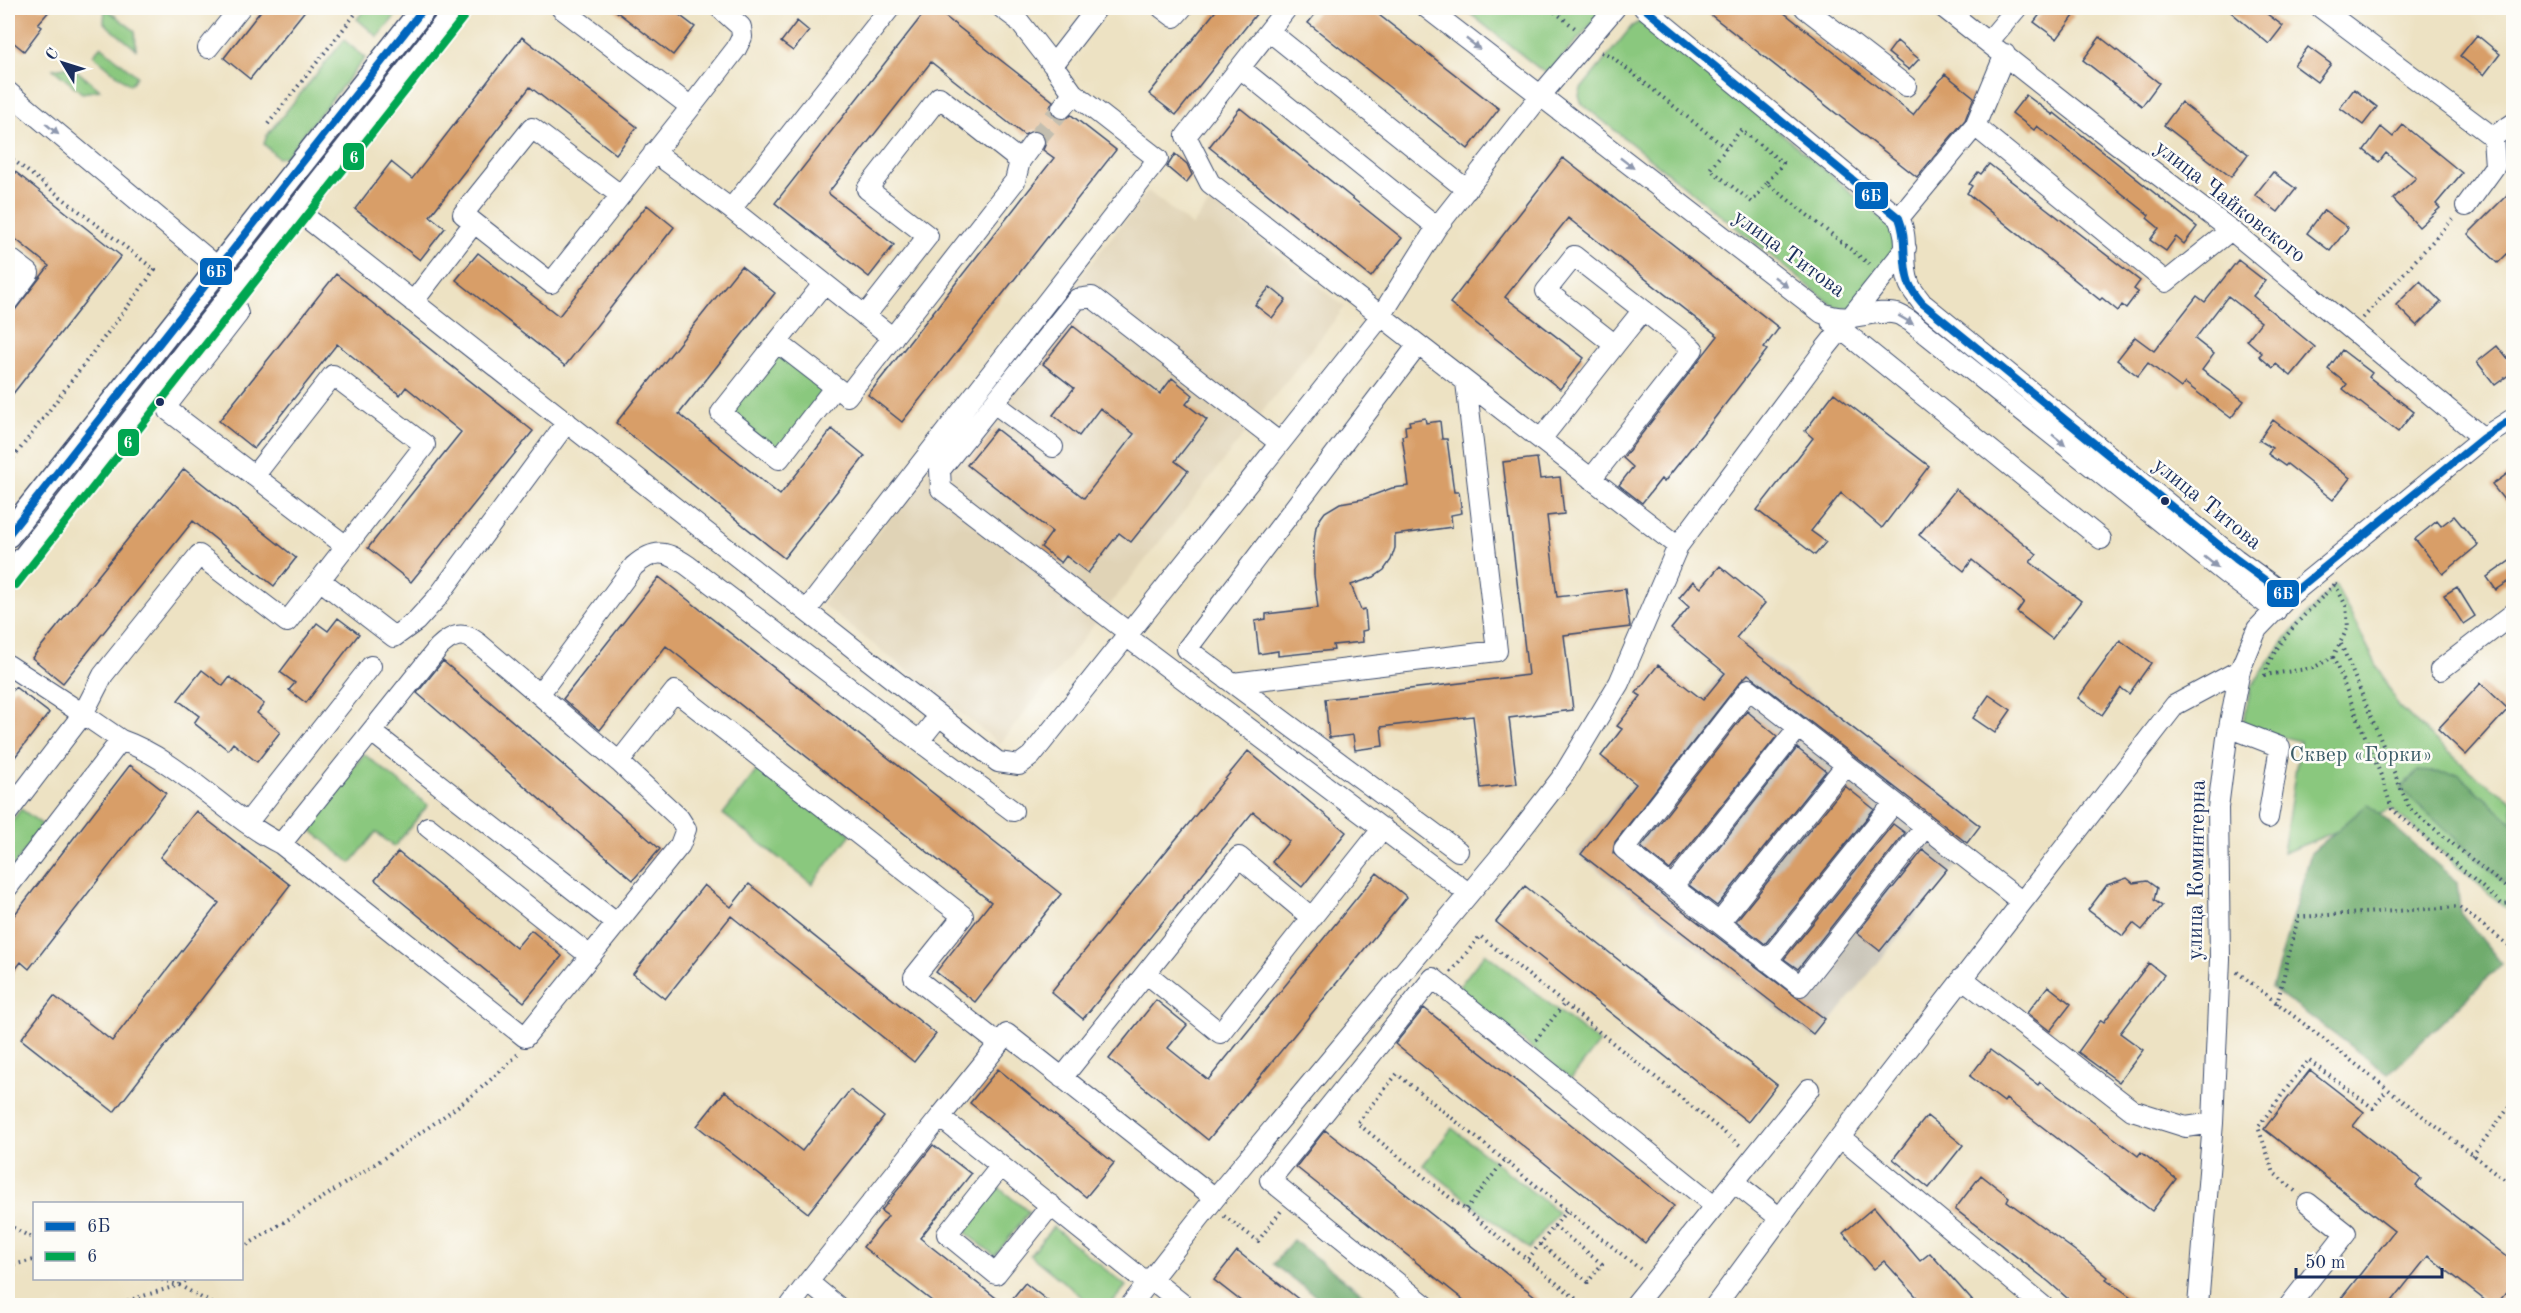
<svg xmlns="http://www.w3.org/2000/svg" width="2521" height="1313" viewBox="0 0 2521 1313" font-family="'Old Standard TT',serif">
  <style>
    .built { fill: #e0d3b6 }
    .industrial { fill: #c9c4b8 }
    .green { fill: #8ac87e; stroke: #527c6e; stroke-width: 1.5 }
    .forest { fill: #6fac6d; stroke: #456e66; stroke-width: 1.5 }
    .building { fill: #d89e68 }
    .lines { fill: none; stroke-linecap: round; stroke-linejoin: round }
    .minor-tunnel { stroke: #c3beaf; stroke-width: 20; stroke-dasharray: 20 10; stroke-linecap: butt }
    .minor-casing { stroke: #3a4a6d; stroke-width: 22 }
    .major-casing { stroke: #3a4a6d; stroke-width: 27 }
    .path { stroke: #3a4a6d; stroke-width: 4; stroke-dasharray: 1.5 4.5; stroke-linecap: butt }
    .minor { stroke: #fff; stroke-width: 20 }
    .major { stroke: #fff; stroke-width: 24 }
    .bus-1-casing { stroke: #fdfcf7; stroke-width: 12 }
    .bus-2-casing { stroke: #fdfcf7; stroke-width: 12 }
    .bus-1 { stroke: #0065bd; stroke-width: 8 }
    .bus-2 { stroke: #00a651; stroke-width: 8 }
    .oneway { fill: #8d97ae }
    .bus-dot { fill: #1b2f5e; stroke: #fdfcf7; stroke-width: 2 }
    .labels { text-anchor: middle; dominant-baseline: central; stroke-width: 5; stroke-linejoin: round; paint-order: stroke }
    .street-label { font-size: 22px; fill: #1b2f5e; stroke: #fdfcf7 }
    .park-label { font-size: 22px; fill: #3c5d68; stroke: #fdfcf7 }
    .line-badge { stroke: #fdfcf7; stroke-width: 2 }
    .badge-label { font-size: 16px; text-anchor: middle; font-weight: bold; fill: #fff }
  </style>
  <rect width="100%" height="100%" fill="#fdfcf7"/>
  <filter id="ink" filterUnits="userSpaceOnUse"><feTurbulence type="fractalNoise" baseFrequency=".0167" numOctaves="2"/><feDisplacementMap in="SourceGraphic" scale="12" xChannelSelector="R" yChannelSelector="G"/><feConvolveMatrix kernelMatrix="1 2 1 2 8 2 1 2 1" color-interpolation-filters="sRGB"/></filter>
  <filter id="wash" filterUnits="userSpaceOnUse"><feTurbulence type="fractalNoise" baseFrequency=".008" numOctaves="4" result="noise"/><feDisplacementMap in="SourceGraphic" scale="24" xChannelSelector="R" yChannelSelector="G"/><feGaussianBlur stdDeviation="1.35" result="paint"/><feColorMatrix in="noise" values="0 0 0 0 0 0 0 0 0 0 0 0 0 0 0 0 0 1.4 0 .05"/><feComposite in="paint" operator="in"/></filter>
  <g filter="url(#wash)">
    <rect width="100%" height="100%" fill="#ede2c3"/>
    <path class="built" d="M1148,191l44,35 19,-25 134,106 -345,437 -178,-140z"/>
    <path class="industrial" d="M1746,642l240,186 -170,212 -239,-186z"/>
    <path class="green" d="M105,8l30,23 1,18 -32,-26z
      M366,8h36l-24,29 -21,-18z
      M1463,8h143l-57,64 -8,-2z
      M1639,22l13,1 242,206 4,15 -42,64 -21,-1 -253,-203 -3,-8 2,-7 51,-63z
      M344,40l21,18 -79,98 -8,2 -14,-14 3,-9z
      M101,46l36,30 -7,9 -37,-30z
      M71,66l29,24 -18,3 -29,-24z
      M778,349l50,38 -50,66 -50,-40z
      M2335,584l63,122 73,66 42,30v112l-121,-105 -109,44 17,-112 -58,-14 9,-40 35,-49z
      M364,754l64,51 -34,42 -18,-15 -25,31 -45,-37z
      M761,765l90,69 -39,50 -89,-70z
      M21,809l23,17 -36,47v-47z
      M1485,953l114,90 -28,36 -114,-90z
      M1452,1128l106,84 -29,37 -106,-84z
      M998,1187l31,25 -34,44 -31,-25z
      M1053,1227l73,59 -16,19h-18l-62,-50z"/>
    <path class="forest" d="M2418,771l40,3 55,49v48l-10,11 -102,-93z
      M2368,804l89,78 3,30 42,52 -114,110 -116,-86 39,-135z
      M1293,1240l84,65h-49l-55,-41z"/>
    <g id="blocks">
      <path class="building" d="M8,8h44l-14,16 4,3 -18,24 -16,-13z
        M263,8h44l-57,71 -26,-21z
        M612,8h58l25,19 -22,28z
        M928,8h6l119,93 -3,6 4,10 7,3 10,-5 45,35 -214,272 -34,-27 186,-237 -11,-8 3,-7 -1,-6 -10,-7 -11,5 -93,-73 -103,131 66,52 -25,32 -94,-74z
        M1218,8h43l-85,107 -27,-21z
        M1320,8h50l129,101 -31,40 -160,-126z
        M1702,8h76l135,107 32,-41 29,23 -9,23 -48,57z
        M2045,8h18l11,8 -17,23 -23,-17z
        M2226,8h33l24,18 -14,18z
        M797,21l12,10 -16,20 -12,-9z
        M2477,35l23,19 -16,21 -24,-19z
        M522,37l115,90 -21,27 -86,-67 -100,129 15,12 -25,32 -65,-51 36,-47 21,17z
        M2100,37l59,46 -17,23 -59,-46z
        M1897,41l22,18 -10,11 -21,-17z
        M2308,47l23,17 -14,18 -23,-17z
        M2354,89l23,18 -14,18 -23,-17z
        M2026,95l27,20 1,-2 143,114 -13,17 -8,-7 -10,14 -16,-11 9,-12 -12,-10 2,-3 -112,-89 -3,4 -22,-17z
        M2181,102l67,52 -17,23 -67,-52z
        M1240,108l162,130 -31,39 -162,-130z
        M2403,125l59,48 -26,31 4,4 -21,19 -26,-28 23,-21 -30,-25 -7,9 -15,-12 17,-23 12,10z
        M1175,154l12,10 5,11 -6,8 -19,-16z
        M1563,158l216,170 -15,20 3,2 -57,74 -46,58 -3,-3 -19,24 -23,-18 14,-18 -10,-9 95,-122 -150,-118 -63,79 79,61 -24,31 -110,-86z
        M1989,164l151,117 -6,8 4,3 -12,16 -4,-3 -4,6 -16,-13 -2,2 -133,-107 5,-7 -3,-2 9,-12 3,2z
        M8,166l113,90 -113,144v-81l41,-53 -41,-33z
        M2273,172l23,17 -18,23 -23,-17z
        M2514,188v59l-16,16 -30,-29z
        M647,205l27,22 -109,139 -109,-86 22,-27 81,63z
        M2324,210l24,18 -18,23 -23,-18z
        M2238,260l27,21 -12,15 62,51 -24,29 -15,-12 -3,4 -14,-12 3,-3 -15,-13 14,-18 -33,-26 -33,43 19,15 -12,16 42,31 -13,17 -46,-35 -4,5 -33,-25 -10,13 -21,-16 18,-23 19,14 43,-55 8,6z
        M741,266l34,27 -96,121 101,81 52,-66 33,27 -81,102 -168,-135z
        M336,274l197,157 -122,151 -43,-34 93,-116 -55,-45 -6,8 -63,-51 -83,105 -35,-28z
        M2420,281l21,21 -24,24 -21,-21z
        M1270,287l16,13 -14,18 -17,-13z
        M1073,326l87,68 12,-16 21,17 -7,9 21,16 -32,41 13,10 -57,71 -12,-9 -31,40 -22,-17 -5,7 -20,-16 11,-15 -85,-67 29,-36 88,69 50,-64 -34,-26 -21,28 -26,-21 21,-27 -31,-24z
        M2497,346l17,21v4l-19,14 -18,-23z
        M2342,350l30,23 -3,4 45,35 -16,20 -55,-43 4,-5 -19,-15z
        M1834,393l95,73 -47,62 -41,-35 -30,38 15,11 -11,13 -58,-45 56,-72 -8,-7z
        M1425,418l1,5 14,-2 2,18h5l7,53h5l3,21 -11,2 1,12 -57,8v13l-4,12 -7,10 -10,7 -23,8 10,25 4,-1 2,21 -5,1 1,11 -30,3 1,5 -56,6v-5l-19,3 -4,-33 11,-2v-5l52,-6 -4,-33v-33l2,-15 4,-8 5,-7 15,-9 23,-4 29,-11 17,-2 -7,-50 4,-1 -1,-9 5,-1 -1,-4z
        M2273,420l77,58 -17,22 -46,-36 -2,2 -17,-12 4,-6 -13,-8z
        M1537,458l3,21 20,-2 4,37 -17,2 10,81 68,-8 5,38 -66,8 9,75 -64,8 8,66 -36,4 -8,-72 -92,11 2,19 -28,4 -2,-15 -24,3 -4,-39 203,-24 -25,-213z
        M184,469l112,89 -22,28 -81,-65 -130,162 -31,-25z
        M2514,469v43l-22,-27z
        M1956,489l81,65 -7,8 51,39 -29,38 -35,-27 7,-10 -52,-42 -8,11 -45,-36z
        M2454,516l24,29 -35,29 -28,-35 22,-18 4,5z
        M2514,558v20l-18,12 -9,-13z
        M1720,566l45,37 -29,35 244,188 -13,17 -211,-163 -8,-6 -8,8 -125,160 -2,11 52,44 160,122 -12,15 -232,-180 55,-70 -35,-28 21,-27 -5,-3 24,-30 -5,-3 22,-28 45,35 22,-27 -54,-44 18,-22 -10,-9 14,-17 8,7z
        M659,577l402,317 -86,108 -39,-30 55,-70 -325,-256 -66,84 -37,-31z
        M2457,587l18,29 -12,8 -19,-29z
        M338,618l21,16 -53,69 -17,-13 6,-7 -15,-11 37,-49 11,8z
        M2120,640l31,23 -22,31 -8,-6 -19,27 -24,-17z
        M443,661l217,188 -27,31 -216,-187z
        M202,670l21,16 7,-9 34,27 -7,9 23,19 -23,30 -24,-19 -5,7 -34,-27 5,-7 -21,-16z
        M2481,683l27,26 -42,46 -28,-26z
        M15,687l34,26 -41,53v-70z
        M1989,695l22,15 -16,23 -22,-15z
        M1747,711l30,25 -107,134 -29,-23z
        M1797,748l29,23 -109,135 -28,-21z
        M1248,751l98,81 -44,55 -30,-25 17,-21 -36,-29 -170,207 -32,-27z
        M130,765l36,28 -137,176 -8,-7 -13,17v-56z
        M1845,786l29,23 -109,135 -29,-23z
        M196,811l94,74 -176,227 -93,-73 33,-43 58,45 107,-138 -59,-46z
        M1893,824l12,9 -107,136 -14,-10z
        M1923,850l24,19 -67,82 -23,-18z
        M398,852l118,96 15,-18 31,26 -38,46 -149,-122z
        M1377,873l30,24 -199,243 -99,-81 47,-59 31,25 -19,23 40,32z
        M2127,878l6,5 14,-2 10,7 -3,12 8,6 -20,24 -9,-7 -10,13 -35,-26 19,-25z
        M749,884l187,150 -22,28 -183,-146 -66,83 -32,-25 71,-89 27,22z
        M1525,886l252,199 -29,37 -252,-200z
        M2149,963l15,12 -44,58 23,17 -24,32 -41,-30 23,-32 3,2z
        M2048,986l23,18 -21,27 -23,-18z
        M1424,1008l250,198 -29,37 -250,-199z
        M1990,1050l48,35 2,-3 98,74 3,-4 35,27 -24,32 -146,-112 -2,3 -34,-26z
        M998,1069l116,94 -28,34 -116,-94z
        M2310,1070l54,42 -11,14 68,53 -5,7 98,76v21l-18,22h-5l-63,-49 -39,49h-53l58,-74 -130,-102z
        M850,1090l34,27 -76,96 -111,-87 28,-35 77,60z
        M1927,1116l36,29 -34,43 -36,-29z
        M1325,1130l221,175h-76l-174,-138z
        M933,1145l38,29 -51,64 85,67h-68l-74,-58 25,-31 -7,-5z
        M1981,1175l28,22 -2,4 67,49 34,27 -2,2 36,26h-67l-26,-23 -94,-73z
        M1874,1207l46,54 10,-8 46,52h-52l-40,-44 -10,8 -31,-36z
        M1237,1251l69,54h-60l-32,-25z
        M1025,1283l28,22h-46z"/>
    </g>
  </g>
  <g filter="url(#ink)">
    <use href="#blocks" fill-opacity="0" stroke="#3a4a6d" stroke-width="1.5"/>
    <g class="lines">
      <path class="minor-tunnel" d="M1034,142l28,-34"/>
      <g class="minor-casing">
        <path id="minor" d="M561,8l130,99 45,-58 6,-12 -1,-10 -21,-19
          M1002,8l16,12 35,45 44,-57
          M1162,8l12,9 8,-9
          M1287,8l-101,128 24,47 468,363
          M1427,8l395,305c30,12 50,-5 75,1 4,1 9,5 13,7l315,252 51,38
          M1644,8l255,210c11,21 2,44 10,65 2,7 9,14 13,20l314,256 52,38
          M1805,8l101,78
          M1944,8l173,136 114,86 252,208
          M2321,8l172,129
          M1269,31l198,159
          M1989,41l28,-33
          M208,48l32,-40
          M1053,65l20,28 -11,15
          M1240,68l197,159
          M8,92l231,193
          M1975,126l191,156 65,-52
          M654,152l77,57 162,129
          M620,195l-88,-67 -69,86 88,69 140,-176
          M2466,206l29,-40 -2,-29 21,-14
          M731,209l159,-201
          M298,211l700,551 21,3 12,-9 350,-440 56,-89 103,-131 75,-88
          M1899,218l76,-92 30,-72
          M8,257l21,16 -21,28
          M824,283l-103,130 58,46 56,-72
          M227,300l9,7 2,7 -67,86 -3,7 1,4 177,135
          M413,302l61,-79
          M865,316l63,-80 -61,-47 72,-92 81,64
          M1831,321l270,218
          M777,342l70,54 168,-215 5,-20 14,-19
          M1418,345l-231,304 271,202
          M1615,345l28,-35
          M994,403l59,44
          M1541,439l74,-94 -69,-54 28,-35 119,93 -102,130
          M320,580l74,57 22,-16 21,-23 130,-176
          M806,611l352,-452 -85,-66
          M1129,633l-188,-144 -1,-19 137,-171 15,-2 188,146
          M1126,636l342,257
          M8,665l75,49 -75,98
          M2440,670l74,-57
          M1233,683l264,-32 -31,-269
          M540,693l94,-127c20,-17 31,-16 53,-1l232,176 20,-25
          M2231,728l49,19 -12,71
          M372,732l244,191
          M121,740l-38,-26 20,-39 96,-120 88,67 138,-177 -92,-70 -79,101
          M919,741l94,70
          M619,762l56,-71 288,225 -49,61 85,67
          M247,823l124,-157
          M428,827l162,129
          M1925,827l-125,159 -176,-137 125,-160 273,213
          M8,887l113,-147c60,21 104,76 160,104l244,193 155,-192 6,-16 -7,-11 -60,-56 -142,-120c-15,-11 -25,-7 -38,5l-158,197
          M1672,887l126,-159
          M1719,923l127,-158
          M1767,961l127,-158
          M1146,973l74,60 163,-205
          M1962,978l170,132 54,17 27,-4
          M1062,1078l177,-221 73,61
          M1840,1137l203,169
          M1001,1166l-54,68 49,40 55,-69
          M1734,1182l75,-93
          M790,1306l18,-24
          M837,1306l-29,-24 132,-165
          M1130,1306l85,-108 293,-351 55,-71 56,-93 59,-137 147,-197 81,-101
          M1185,1306l-34,-27 -10,-1 -201,-161 67,-83 208,164
          M1426,1306l-156,-126 163,-202 282,228
          M1634,1306l100,-124 46,36
          M1715,1306l125,-169 335,-432 65,-35
          M2198,1306l15,-183 7,-164 -2,-151 9,-70 13,-68 17,-41 31,-32 195,-159 31,-20
          M2289,1306l57,-73 -38,-30"/>
      </g>
      <g class="major-casing">
        <path id="major" d="M8,535l416,-527
          M8,579l450,-571"/>
      </g>
      <path class="path" d="M1550,8l25,20
        M1601,52l10,4 115,92 15,-18 42,33 -16,20 102,81
        M268,124l92,-116
        M1726,148l-16,21 42,33 15,-19
        M8,156l147,114 -147,195
        M2363,318l90,-99
        M2335,584l11,22 2,21 -15,30 -20,11 -48,7c7,-32 48,-68 70,-91z
        M2341,644l68,164 105,86
        M2333,657l49,121 10,31 110,95 12,-1
        M1451,972l29,-36 262,211
        M2237,972l277,215
        M2277,1004l21,-87 161,-10 55,42
        M1536,1040l28,-36
        M2472,1156l42,-55
        M2295,1191l-21,-18 -16,-46 50,-67 65,48 14,-18
        M1466,1209l39,-49
        M1224,1216l34,25 23,-30
        M8,1225l26,14
        M1540,1244l48,38 14,-18 -48,-38
        M242,1248c52,-32 103,-64 154,-98 43,-30 85,-58 122,-96
        M1528,1259l39,-49
        M8,1266l26,-6
        M156,1278l23,7 11,-7
        M117,1306l3,-3 59,-18 37,21
        M1585,1306l-228,-183 40,-49 243,195"/>
      <use href="#minor" class="minor"/>
      <use href="#major" class="major"/>
      <g class="bus-1-casing">
        <path id="bus-1" d="M1644,8l255,210c9,21 2,44 10,65 3,8 8,14 13,20l314,256 52,38 195,-159 31,-20
          M8,535l416,-527"/>
      </g>
      <g class="bus-2-casing">
        <path id="bus-2" d="M16,585l450,-571"/>
      </g>
      <use href="#bus-1" class="bus-1"/>
      <use href="#bus-2" class="bus-2"/>
    </g>
    <defs><path id="oneway-solid" d="M-6-.8H1V-3.2L6.5 0L1 3.2V.8H-6Z" transform="scale(1.5)"/></defs>
    <g class="oneway">
      <use href="#oneway-solid" transform="translate(1473 44) rotate(38)"/>
      <use href="#oneway-solid" transform="translate(52 129) rotate(40)"/>
      <use href="#oneway-solid" transform="translate(1627 163) rotate(38)"/>
      <use href="#oneway-solid" transform="translate(1781 282) rotate(38)"/>
      <use href="#oneway-solid" transform="translate(1906 320) rotate(31)"/>
      <use href="#oneway-solid" transform="translate(2059 440) rotate(39)"/>
      <use href="#oneway-solid" transform="translate(2211 562) rotate(39)"/>
    </g>
  </g>
  <g class="bus-dot">
    <circle cx="160" cy="402" r="5"/>
    <circle cx="2165" cy="501" r="5"/>
  </g>
  <g class="labels">
    <g class="street-label">
      <text transform="translate(2230 202) rotate(38)">улица Чайковского</text>
      <text transform="translate(1789 254) rotate(36)">улица Титова</text>
      <text transform="translate(2207 504) rotate(39)">улица Титова</text>
      <text transform="translate(2197 870) rotate(-89)">улица Коминтерна</text>
    </g>
    <g class="park-label">
      <text x="2361" y="755">Сквер «Горки»</text>
    </g>
  </g>
  <g class="line-badge">
    <rect x="342" y="142" width="23" height="29" rx="6" fill="#00a651"/>
    <rect x="1854" y="181" width="35" height="29" rx="6" fill="#0065bd"/>
    <rect x="199" y="257" width="34" height="29" rx="6" fill="#0065bd"/>
    <rect x="117" y="428" width="23" height="29" rx="6" fill="#00a651"/>
    <rect x="2266" y="579" width="34" height="29" rx="6" fill="#0065bd"/>
  </g>
  <g class="badge-label">
    <text x="354" y="163">6</text>
    <text x="1871" y="201">6Б</text>
    <text x="216" y="277">6Б</text>
    <text x="128" y="448">6</text>
    <text x="2283" y="599">6Б</text>
  </g>
  <rect width="2521" height="1313" fill="none" stroke="#fdfcf7" stroke-width="30"/>
  <rect x="33" y="1202" width="210" height="78" fill="#fdfcf7" stroke="#a3aaba" stroke-width="1.5"/>
  <rect x="45" y="1222" width="30" height="9" fill="#0065bd" stroke="#a3aaba" stroke-width="1.5"/>
  <text x="87" y="1232" font-size="18" fill="#1b2f5e">6Б</text>
  <rect x="45" y="1252" width="30" height="9" fill="#00a651" stroke="#a3aaba" stroke-width="1.5"/>
  <text x="87" y="1262" font-size="18" fill="#1b2f5e">6</text>
  <g transform="translate(63 63) rotate(308)" stroke="#fdfcf7" stroke-width="4.5" paint-order="stroke">
  <path d="M0-4.5L10 22L0 15L-10 22Z" fill="#1b2f5e"/>
  <text y="-9" font-size="16" font-weight="bold" text-anchor="middle" fill="#1b2f5e">С</text>
  </g>
  <path d="M2296 1268v9h146v-9" fill="none" stroke="#1b2f5e" stroke-width="3"/>
  <text x="2305" y="1268" font-size="18" fill="#1b2f5e" stroke="#fdfcf7" stroke-width="4.5" paint-order="stroke">50 m</text>
</svg>
